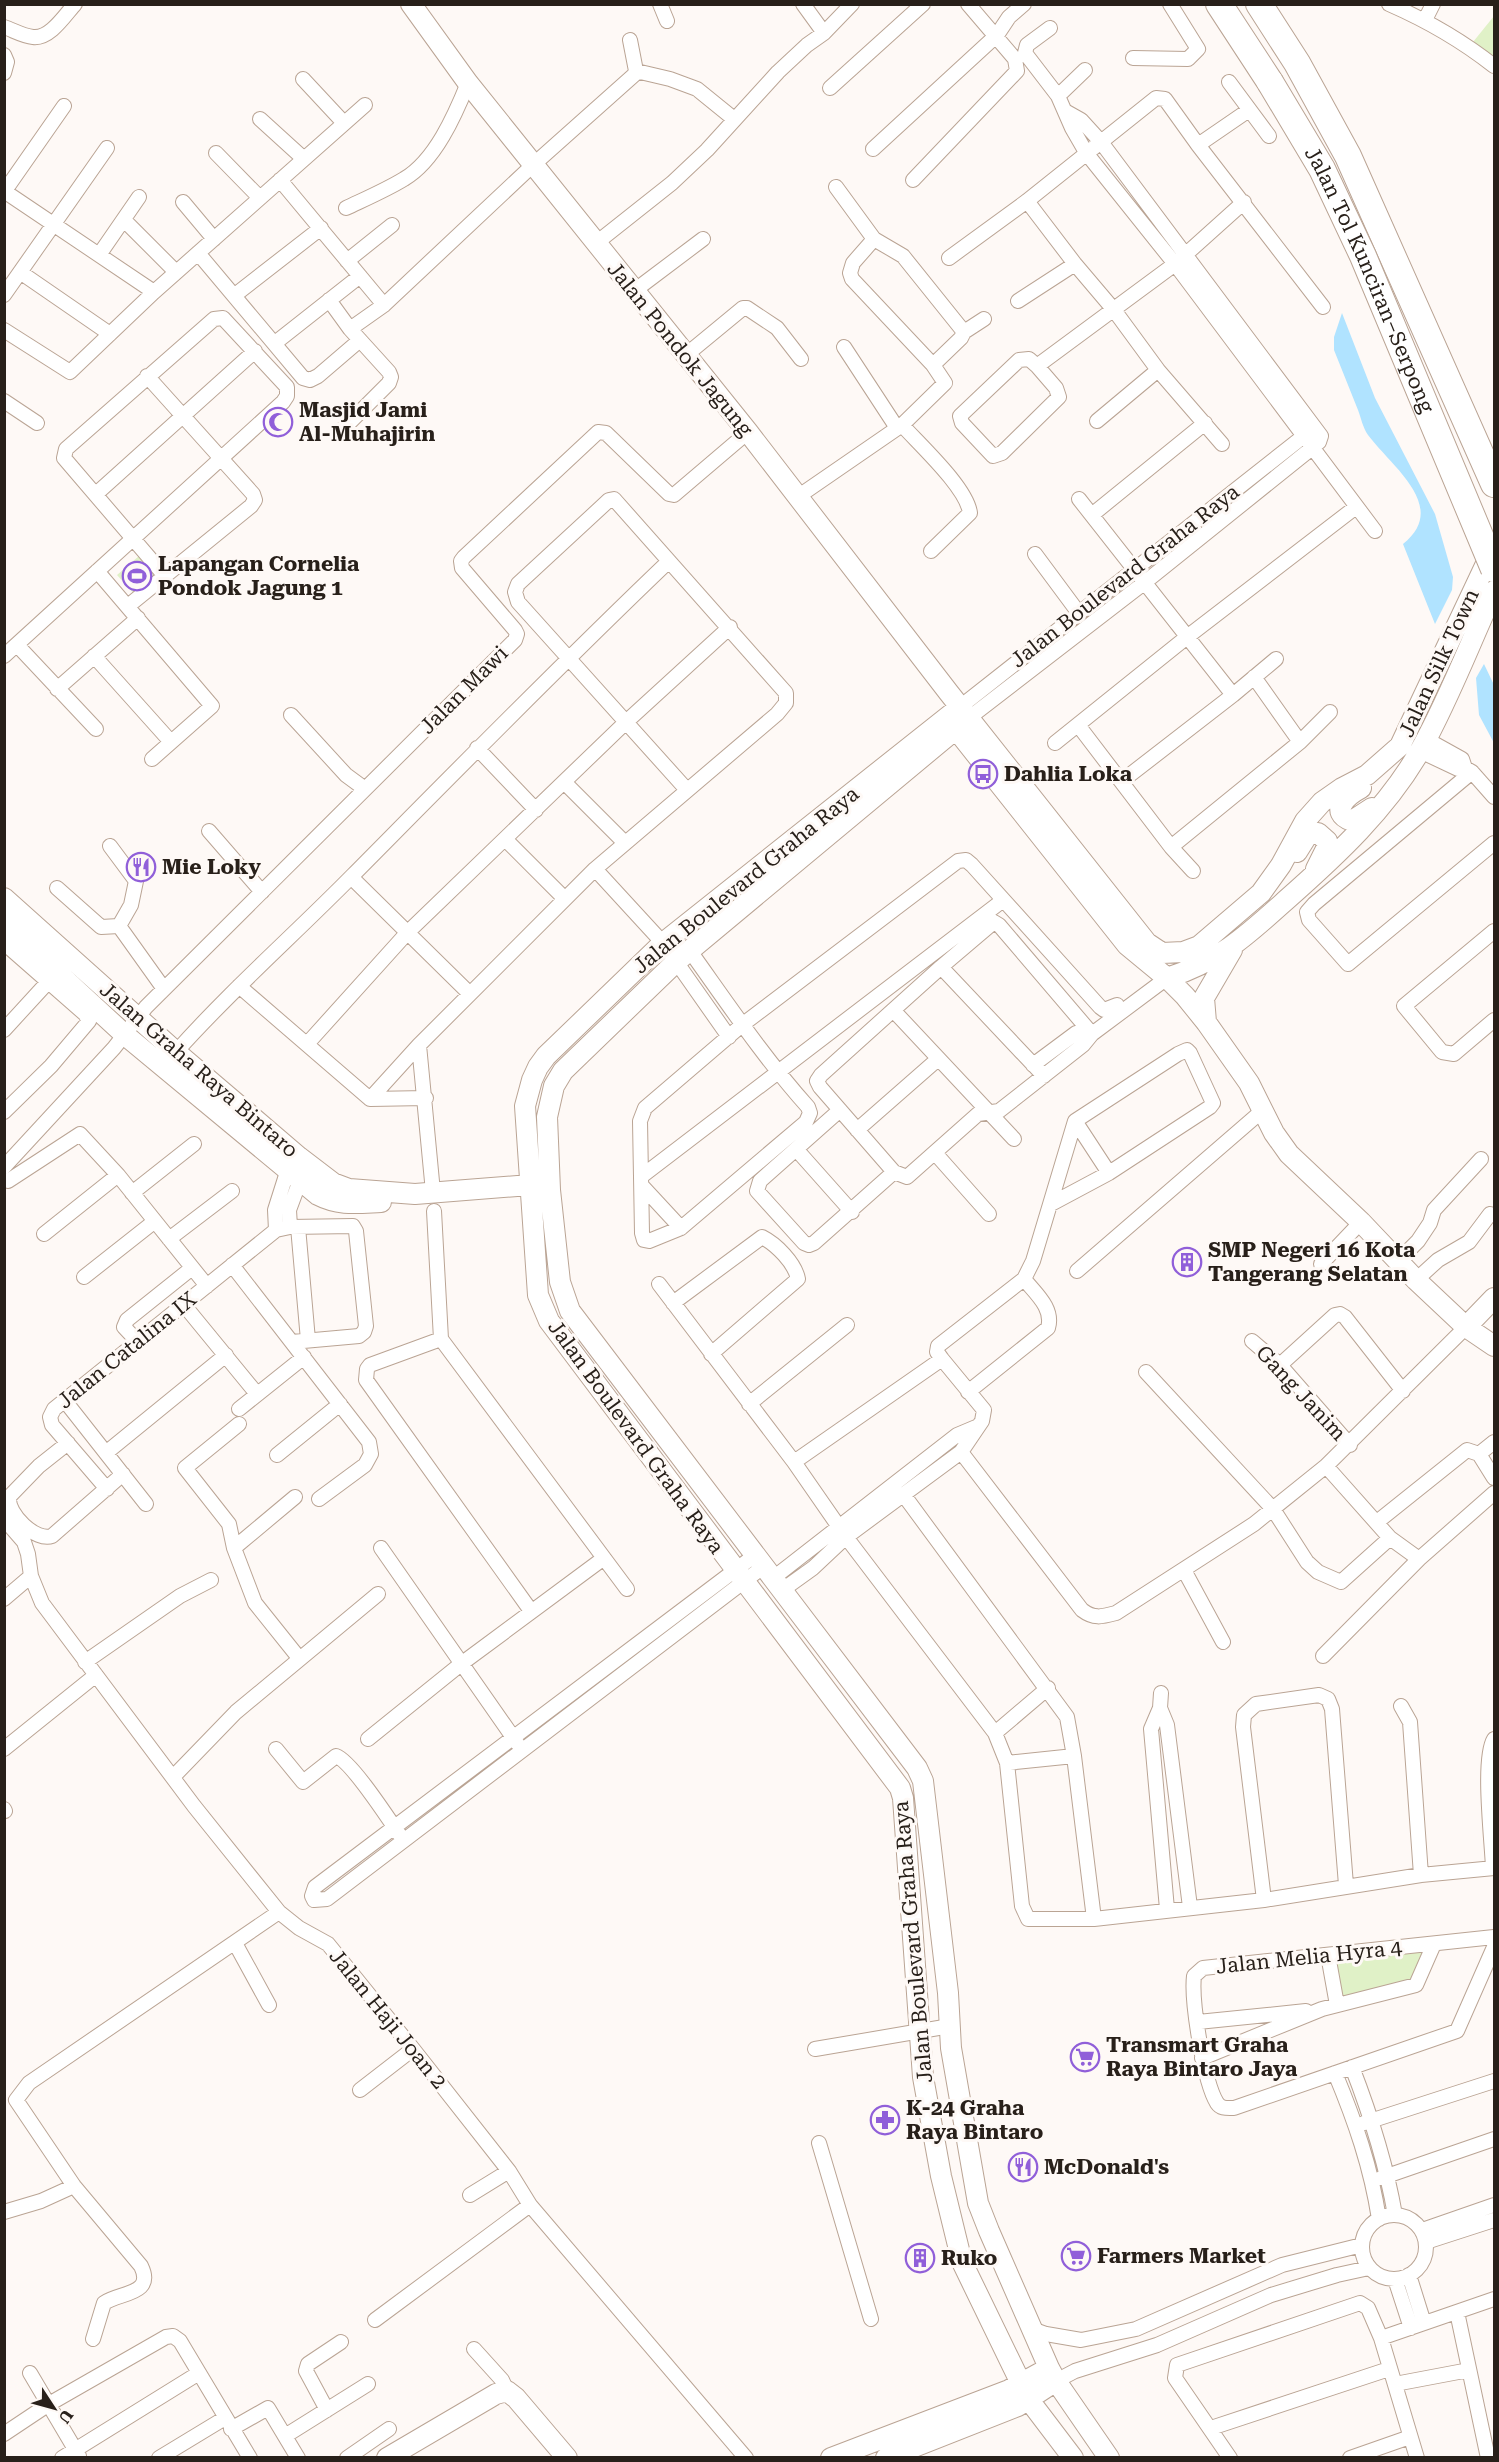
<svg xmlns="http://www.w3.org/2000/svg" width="1499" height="2462" viewBox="0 0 1499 2462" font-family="'Roboto Serif',serif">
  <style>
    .green { fill: #e0f1c7 }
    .water { fill: #b0e3ff }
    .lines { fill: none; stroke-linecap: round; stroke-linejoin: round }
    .street-casing { stroke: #baa494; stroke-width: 16 }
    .secondary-casing { stroke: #baa494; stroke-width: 22 }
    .highway-casing { stroke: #baa494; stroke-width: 28 }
    .street { stroke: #fff; stroke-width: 14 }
    .secondary { stroke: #fff; stroke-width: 20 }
    .highway { stroke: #fff; stroke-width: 26 }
    .highway-bridge-casing { stroke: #baa494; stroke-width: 28; stroke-linecap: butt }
    .highway-bridge { stroke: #fff; stroke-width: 26 }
    .labels { text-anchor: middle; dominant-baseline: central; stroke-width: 6; stroke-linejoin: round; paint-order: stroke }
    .street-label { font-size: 21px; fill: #28201a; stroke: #fef9f6 }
    .poi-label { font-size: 21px; font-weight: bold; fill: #28201a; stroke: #fef9f6; text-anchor: start }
  </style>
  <rect width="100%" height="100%" fill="#fef9f6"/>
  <path class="green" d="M1494,16v38l-3,3 -18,-15z
    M139,556l18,21 -21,19 -19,-21z
    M1420,1949l5,4 -13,28 -71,20 -10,-42z"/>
  <path class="water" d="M1342,313l33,85 60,116 18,63 -1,13 -17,34 -32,-80c47,-37 -12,-78 -35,-109 -5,-7 -7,-17 -10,-25 -8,-20 -16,-40 -24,-60v-13z
    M1484,664l10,21v58l-15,-28 -3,-37z"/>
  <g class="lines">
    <g class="street-casing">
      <path id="street" d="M660,4l7,17
        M803,4l21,29
        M1389,4c39,17 72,36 105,62
        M1425,20l8,-16
        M4,27c9,3 19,9 29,10 17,2 32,-22 42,-33
        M1050,28l-23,17 -2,8 33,43 14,32 15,26 88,110 200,267
        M4,55l3,7 -3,11
        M1133,58l55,1 10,-10 -28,-45
        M636,71l34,8 27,10 37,30
        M303,79l41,44
        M1229,82l40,54
        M830,88l93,-84
        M1058,96l27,-26
        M260,119l44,40
        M1198,145l51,-35
        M873,149l124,-114 12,-18 15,-13
        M216,153l44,45
        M280,180l104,125
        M913,180l104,-109 -2,-12 -47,-55
        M836,187l38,52
        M4,191l150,101
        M4,192l60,-86
        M1027,201l48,63 39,46 44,60 64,74
        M183,202l31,37
        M346,208c19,-9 40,-18 58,-29 31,-18 51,-64 64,-96
        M124,220l52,52
        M595,244l77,-61 35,-33 71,-78 29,-27 17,-12 28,-29
        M198,253l105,125 7,2 8,-4 42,-36
        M99,255l40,-58
        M949,258l78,-57 129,-103 9,1 33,46 125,162
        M347,261l45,-36
        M20,272l90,62
        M634,291l69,-52
        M4,295l103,-147
        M235,295l86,-67
        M329,300l21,29 39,43 2,5 -2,6 -52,52
        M1018,301l57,-37
        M350,329l34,-24 149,-140 101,-90 2,-4 -6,-31
        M4,330l66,42 84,-80 211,-187
        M964,332l20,-13
        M275,343l85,-67
        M844,347l53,81
        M686,355l57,-47h4l30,20 24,31
        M1037,366l-8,-7 -10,1 -59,56 2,7 31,33 9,-3 57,-56 -3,-9 -19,-22 138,-102 69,-62
        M4,401l33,22
        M1097,421l61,-51
        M902,425c18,20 65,63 68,88l-39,38
        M96,494l159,-143
        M796,498l106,-73 43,-42 -12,-18 -81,-86 -2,-6 3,-10 21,-24 29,17 61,76 -3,6 -28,27
        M1079,499l154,196
        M1093,514l112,-91
        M1035,554l43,58
        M97,571l115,135 -60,53
        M128,606l123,-100 4,-6 -2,-6 -106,-118
        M17,645l79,84
        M4,656l279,-254 4,-6v-9l-64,-69 -9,1 -148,130 -2,9 101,118
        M94,656l77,86
        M1254,677l46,65
        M57,689l81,-71
        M960,707l349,-275
        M291,715l55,60 19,14
        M969,718l175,-135 168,-135 7,-6 2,-6 -220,-294 -20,-22 -16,-9
        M1078,725l93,122 22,24
        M1426,739l36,20 3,9
        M1055,743l132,-106 169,-130
        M477,748l59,62
        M1420,751l38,18 7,-1 7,4 22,25
        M1472,772l-158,132 -7,8 2,8 39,44 146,-121
        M1122,781l111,-86 43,-36
        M564,782l60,60
        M209,831l53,61
        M505,839l60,60
        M110,846l26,35 -5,24 -12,21
        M1171,847l129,-105 30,-30
        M595,869l68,74 66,94
        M351,877l119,117
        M57,888l44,39 18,-1 45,63
        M1494,931l-90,75 38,46 12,2 40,-34
        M4,943l81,71 4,7 -38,45 -47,46
        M690,951c38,53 74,107 118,156l2,6 -4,9 -125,106 -32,13 -5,-1 -2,-7 -2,-112 5,-13 97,-83 216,-164 8,-1 6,5 128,142 4,3 13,-5
        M941,967l103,109
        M239,986l131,113 56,-1
        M893,1010l121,129
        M4,1030l44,-48
        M1092,1034l-93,-109 -5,-3 -53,45 -120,108 -4,6 3,6 74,85 13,5 71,-63 21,-3 84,-66 9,-11 75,-56
        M307,1044l100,-111 219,-211 104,-95
        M419,1045l14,147
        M176,1052c55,-62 118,-117 177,-177 104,-105 208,-211 316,-314
        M1033,1065l43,-32 12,-3
        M370,1099l49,-54 176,-176 182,-155 9,-11v-10l-172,-194 -5,1 -91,84 -3,8 3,10 169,188
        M840,1110l-80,71 -3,10 47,52 5,2 5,-2 80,-71
        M1075,1121l34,52
        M857,1130l81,-71
        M796,1149l56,63
        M935,1153l54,61
        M4,1167l110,-119 32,-41 369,-367 2,-6 -2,-4 -53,-62 -1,-7 3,-4 134,-125 8,1 63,61 5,1 74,-63
        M642,1176l360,-275
        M8,1181l72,-47 38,41 89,111
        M643,1187l38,41
        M132,1193l62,-49
        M434,1211l7,128 186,250
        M290,1227l-1,-17 13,-35
        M298,1227l10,113
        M276,1230l-1,-20 13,-41 5,-5
        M44,1234l74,-59
        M169,1239l63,-48
        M1398,1261l20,-20 12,-18 4,-13 47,-51
        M1321,1264l40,-42
        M232,1265l137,177 2,12 -6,11 -46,34
        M1077,1271l185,-160
        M84,1277l71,-56
        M1416,1280l22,-20 31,-18 21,-28
        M659,1284l135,178 52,75 149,196 12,30 15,143 6,13h66l170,-19 157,-25 73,-7
        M673,1303l89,-66c14,7 33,26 36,42l-87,75
        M184,1305l73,89
        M441,1339l-71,26 -3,4 -1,11 165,231
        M1252,1341l28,24 70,80
        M138,1342l-14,-15 3,-7 65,-52
        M1280,1365l55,-50 5,-1 5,3 58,74
        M1146,1372l127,137 34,53 11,10 23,10 49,-44
        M968,1392l80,-64c6,-20 -13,-35 -24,-49
        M65,1401l81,103
        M749,1404l98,-79
        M239,1409l65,-52
        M239,1424l-54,44 44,56 5,24 21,55 44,55
        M68,1443l-29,23 -30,31c-2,17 27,45 43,39l71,-62
        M107,1452l119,-97
        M961,1452l121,158c12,9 19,7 34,3l138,-89 72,-58 140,-139
        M1479,1454l15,-12
        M277,1455l63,-51
        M794,1462l148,-103
        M1326,1466l64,72 29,21
        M107,1489l-55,-64 -2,-8 4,-8 222,-179 14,-3 63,-1 3,5 10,95 -2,6 -5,4 -67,6
        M903,1494l164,223 7,39 20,163
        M4,1519l20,23 4,12 3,22 11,27 152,203 85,106 20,16 29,16 85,105 96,122 21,34 216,253
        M1377,1522l90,-72 12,4 15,24
        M234,1548l61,-51
        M381,1548l136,195
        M754,1556l-439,331 -3,9 2,4 13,-1 436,-332
        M1184,1570l39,72
        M772,1579l185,-144 19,-8
        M781,1591l32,-23 33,-31 115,-85 21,-31 2,-11 -42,-51 -5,-7 1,-6 86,-67 9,-18 42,-140 103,-67 9,-4 3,3 23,50 -3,4 -101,66 -58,31
        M4,1599l27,-23
        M1323,1656l96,-97 75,-66
        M85,1662l95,-66 31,-16
        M1161,1693l-1,15 -9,21 16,180
        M1401,1706l9,16 11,153
        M1160,1708l7,17 23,182
        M995,1733l53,-45
        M368,1739l93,-75 143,-106
        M4,1749l92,-74
        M276,1749l27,33 33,-26c15,5 52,62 63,78
        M1007,1763l67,-7
        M173,1777l63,-65 142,-118
        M4,1809l1,2
        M1493,1868c-1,-27 -11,-109 1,-129
        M1264,1900l-21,-173 1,-12 12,-11 63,-9 9,4 4,10 14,176
        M1494,1937l-291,31 -9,8c-3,25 10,106 23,127 4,6 10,5 17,5l223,-77 37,-84
        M235,1943l34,62
        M1328,1955l9,50
        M1198,2022l108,-11
        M815,2049l135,-23
        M1202,2058l120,-49 94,-24 18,-41
        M1352,2067c19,49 34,96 43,148
        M1335,2073c20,48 36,94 44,146
        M360,2090l53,-41
        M1364,2123l130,-42
        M819,2143l52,176
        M1381,2178l113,-39
        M470,2195l39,-24
        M4,2212l37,-11 33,-15
        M1362 2247a32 32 0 1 1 64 0a32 32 0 1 1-64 0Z
        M1422,2230l72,-25
        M1426,2242l68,-22
        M1409,2275l15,48
        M1395,2279l16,49
        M1457,2312l31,146
        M375,2320l155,-115
        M1032,2329l14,5 35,6 55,-11 146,-64 80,-20
        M1381,2338l113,-39
        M93,2339l11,-36c16,-11 51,-8 37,-37l-67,-80 -58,-86 13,-17 250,-171
        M474,2349l28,31 5,11
        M30,2373l49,83
        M1056,2381l19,-10 82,-26 114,-50 66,-20 32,-7
        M1395,2384l74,-14
        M327,2410l-21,-39 2,-7 33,-22
        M1211,2428l178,-59
        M231,2429l37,-21 30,50
        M4,2434l45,-30 117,-67 7,-1 7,5 70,117
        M285,2436l83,-52
        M62,2458l137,-85
        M159,2458l66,-40
        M347,2458l42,-29
        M1230,2458l-55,-80 2,-13 183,-62 8,5 13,30 36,120
        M1350,2458l60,-21"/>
    </g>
    <g class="secondary-casing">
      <path id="secondary" d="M411,4l57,79 280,349 201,261 198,250 15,10 21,-1 16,-6 62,-53 20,-28 24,-44 17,-19 20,-14 25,-13 33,-29 93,-197
        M960,707l-297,236 -117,113 -8,11 -6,13 -7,26 13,189 11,26 351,467 3,10 20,279 18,99 21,86 67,138 44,58
        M969,718l-292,243 -114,110 -9,15 -7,31 3,73 10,92 10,29 347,457 6,13 25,212 3,55 27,155 11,28 60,137 7,13 53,77
        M948,719l179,226 40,33 18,18 21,26 43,61 25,50 15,21 72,68 55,58 50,47 28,19
        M1361,788c-13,7 -34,24 -9,33l20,-13
        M1297,852l10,-16 5,-3h6l9,8 -1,8 -10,20
        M4,898l172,154 123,105 34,26 16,6 66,5 115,-9
        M4,923l121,112 193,160c21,11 40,8 63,7
        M1167,978c52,-17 78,-41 118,-77 51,-45 102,-92 136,-152 28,-50 49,-106 73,-158
        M1206,1022l-2,-24 28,-48
        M1466,1327l28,-29
        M387,2458l109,-64 11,-3 9,7 51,60
        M831,2458l178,-68 40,-22
        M886,2458l132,-52 38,-25"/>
    </g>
    <g class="highway-casing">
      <path id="highway" d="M1219,4l51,78
        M1259,4l38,59 51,93 146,328"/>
    </g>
    <use href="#street" class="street"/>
    <use href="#secondary" class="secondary"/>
    <use href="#highway" class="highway"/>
    <g class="highway-bridge-casing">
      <g id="highway-bridge">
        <path id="s1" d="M1270,82l52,87 41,87 131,313"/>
      </g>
    </g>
    <use href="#highway-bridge" class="highway-bridge"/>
  </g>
  <defs>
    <g id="mosque-ring" transform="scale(1.5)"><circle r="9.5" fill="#fef9f6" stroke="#905fd9" stroke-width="1.5"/><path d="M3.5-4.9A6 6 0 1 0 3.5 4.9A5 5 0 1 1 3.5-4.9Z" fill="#905fd9"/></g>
    <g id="stadium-ring" transform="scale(1.5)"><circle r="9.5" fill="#fef9f6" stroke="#905fd9" stroke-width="1.5"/><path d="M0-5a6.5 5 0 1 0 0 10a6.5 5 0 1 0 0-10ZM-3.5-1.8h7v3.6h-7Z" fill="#905fd9"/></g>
    <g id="bus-ring" transform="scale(1.5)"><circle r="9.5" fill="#fef9f6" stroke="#905fd9" stroke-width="1.5"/><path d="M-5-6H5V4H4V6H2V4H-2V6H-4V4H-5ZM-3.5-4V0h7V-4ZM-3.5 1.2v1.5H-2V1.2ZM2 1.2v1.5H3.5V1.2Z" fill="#905fd9"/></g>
    <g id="restaurant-ring" transform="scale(1.5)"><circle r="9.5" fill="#fef9f6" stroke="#905fd9" stroke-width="1.5"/><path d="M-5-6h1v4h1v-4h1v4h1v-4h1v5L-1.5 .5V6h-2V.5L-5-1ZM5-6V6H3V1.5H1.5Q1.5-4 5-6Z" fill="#905fd9"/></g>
    <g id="building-ring" transform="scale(1.5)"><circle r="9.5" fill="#fef9f6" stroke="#905fd9" stroke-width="1.5"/><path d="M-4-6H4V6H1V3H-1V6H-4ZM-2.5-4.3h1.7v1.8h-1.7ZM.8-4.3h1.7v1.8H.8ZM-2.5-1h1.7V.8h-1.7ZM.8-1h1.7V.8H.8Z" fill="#905fd9"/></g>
    <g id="supermarket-ring" transform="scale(1.5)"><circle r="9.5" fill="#fef9f6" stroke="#905fd9" stroke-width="1.5"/><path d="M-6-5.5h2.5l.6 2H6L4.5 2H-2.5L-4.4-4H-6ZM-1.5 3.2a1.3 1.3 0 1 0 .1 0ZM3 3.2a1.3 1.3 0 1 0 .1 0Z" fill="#905fd9"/></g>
    <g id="pharmacy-ring" transform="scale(1.5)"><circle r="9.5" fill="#fef9f6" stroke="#905fd9" stroke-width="1.5"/><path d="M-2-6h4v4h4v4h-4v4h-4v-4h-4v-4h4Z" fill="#905fd9"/></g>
  </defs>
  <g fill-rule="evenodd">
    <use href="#mosque-ring" x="278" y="422"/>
    <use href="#stadium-ring" x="137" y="576"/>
    <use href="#bus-ring" x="983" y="774"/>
    <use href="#restaurant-ring" x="141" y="867"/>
    <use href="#building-ring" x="1187" y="1262"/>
    <use href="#supermarket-ring" x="1085" y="2057"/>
    <use href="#pharmacy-ring" x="885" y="2120"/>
    <use href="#restaurant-ring" x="1023" y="2167"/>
    <use href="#supermarket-ring" x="1076" y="2256"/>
    <use href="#building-ring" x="920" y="2258"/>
  </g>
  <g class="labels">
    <g class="street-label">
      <text stroke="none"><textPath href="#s1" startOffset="222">Jalan Tol Kunciran–Serpong</textPath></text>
      <text transform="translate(680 349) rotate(51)">Jalan Pondok Jagung</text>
      <text transform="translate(1125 576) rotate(-38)">Jalan Boulevard Graha Raya</text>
      <text transform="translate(1439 663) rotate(-65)">Jalan Silk Town</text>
      <text transform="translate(464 690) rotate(-45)">Jalan Mawi</text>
      <text transform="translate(746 880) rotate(-39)">Jalan Boulevard Graha Raya</text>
      <text transform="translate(199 1070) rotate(41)">Jalan Graha Raya Bintaro</text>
      <text transform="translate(127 1350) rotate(-39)">Jalan Catalina IX</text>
      <text transform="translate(1301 1393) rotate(47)">Gang Janim</text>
      <text transform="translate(636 1437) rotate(54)">Jalan Boulevard Graha Raya</text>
      <text transform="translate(913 1942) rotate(-95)">Jalan Boulevard Graha Raya</text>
      <text transform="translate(1309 1957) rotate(-6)">Jalan Melia Hyra 4</text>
      <text transform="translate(388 2019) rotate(51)">Jalan Haji Joan 2</text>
    </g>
    <g class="poi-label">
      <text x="299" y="410">Masjid Jami<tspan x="299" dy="24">Al-Muhajirin</tspan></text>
      <text x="158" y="564">Lapangan Cornelia<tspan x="158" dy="24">Pondok Jagung 1</tspan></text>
      <text x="1004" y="774">Dahlia Loka</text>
      <text x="162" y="867">Mie Loky</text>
      <text x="1208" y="1250">SMP Negeri 16 Kota<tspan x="1208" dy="24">Tangerang Selatan</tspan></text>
      <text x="1106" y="2045">Transmart Graha<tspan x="1106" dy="24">Raya Bintaro Jaya</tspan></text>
      <text x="906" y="2108">K-24 Graha<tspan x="906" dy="24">Raya Bintaro</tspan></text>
      <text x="1044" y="2167">McDonald's</text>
      <text x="1097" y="2256">Farmers Market</text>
      <text x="941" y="2258">Ruko</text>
    </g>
  </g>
  <rect width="1499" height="2462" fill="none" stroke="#28201a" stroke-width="12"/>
  <g transform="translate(54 2408) rotate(126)" stroke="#fef9f6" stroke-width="4.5" paint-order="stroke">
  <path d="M0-4.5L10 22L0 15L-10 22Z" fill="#28201a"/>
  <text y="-9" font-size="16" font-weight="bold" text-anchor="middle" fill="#28201a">U</text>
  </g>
</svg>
